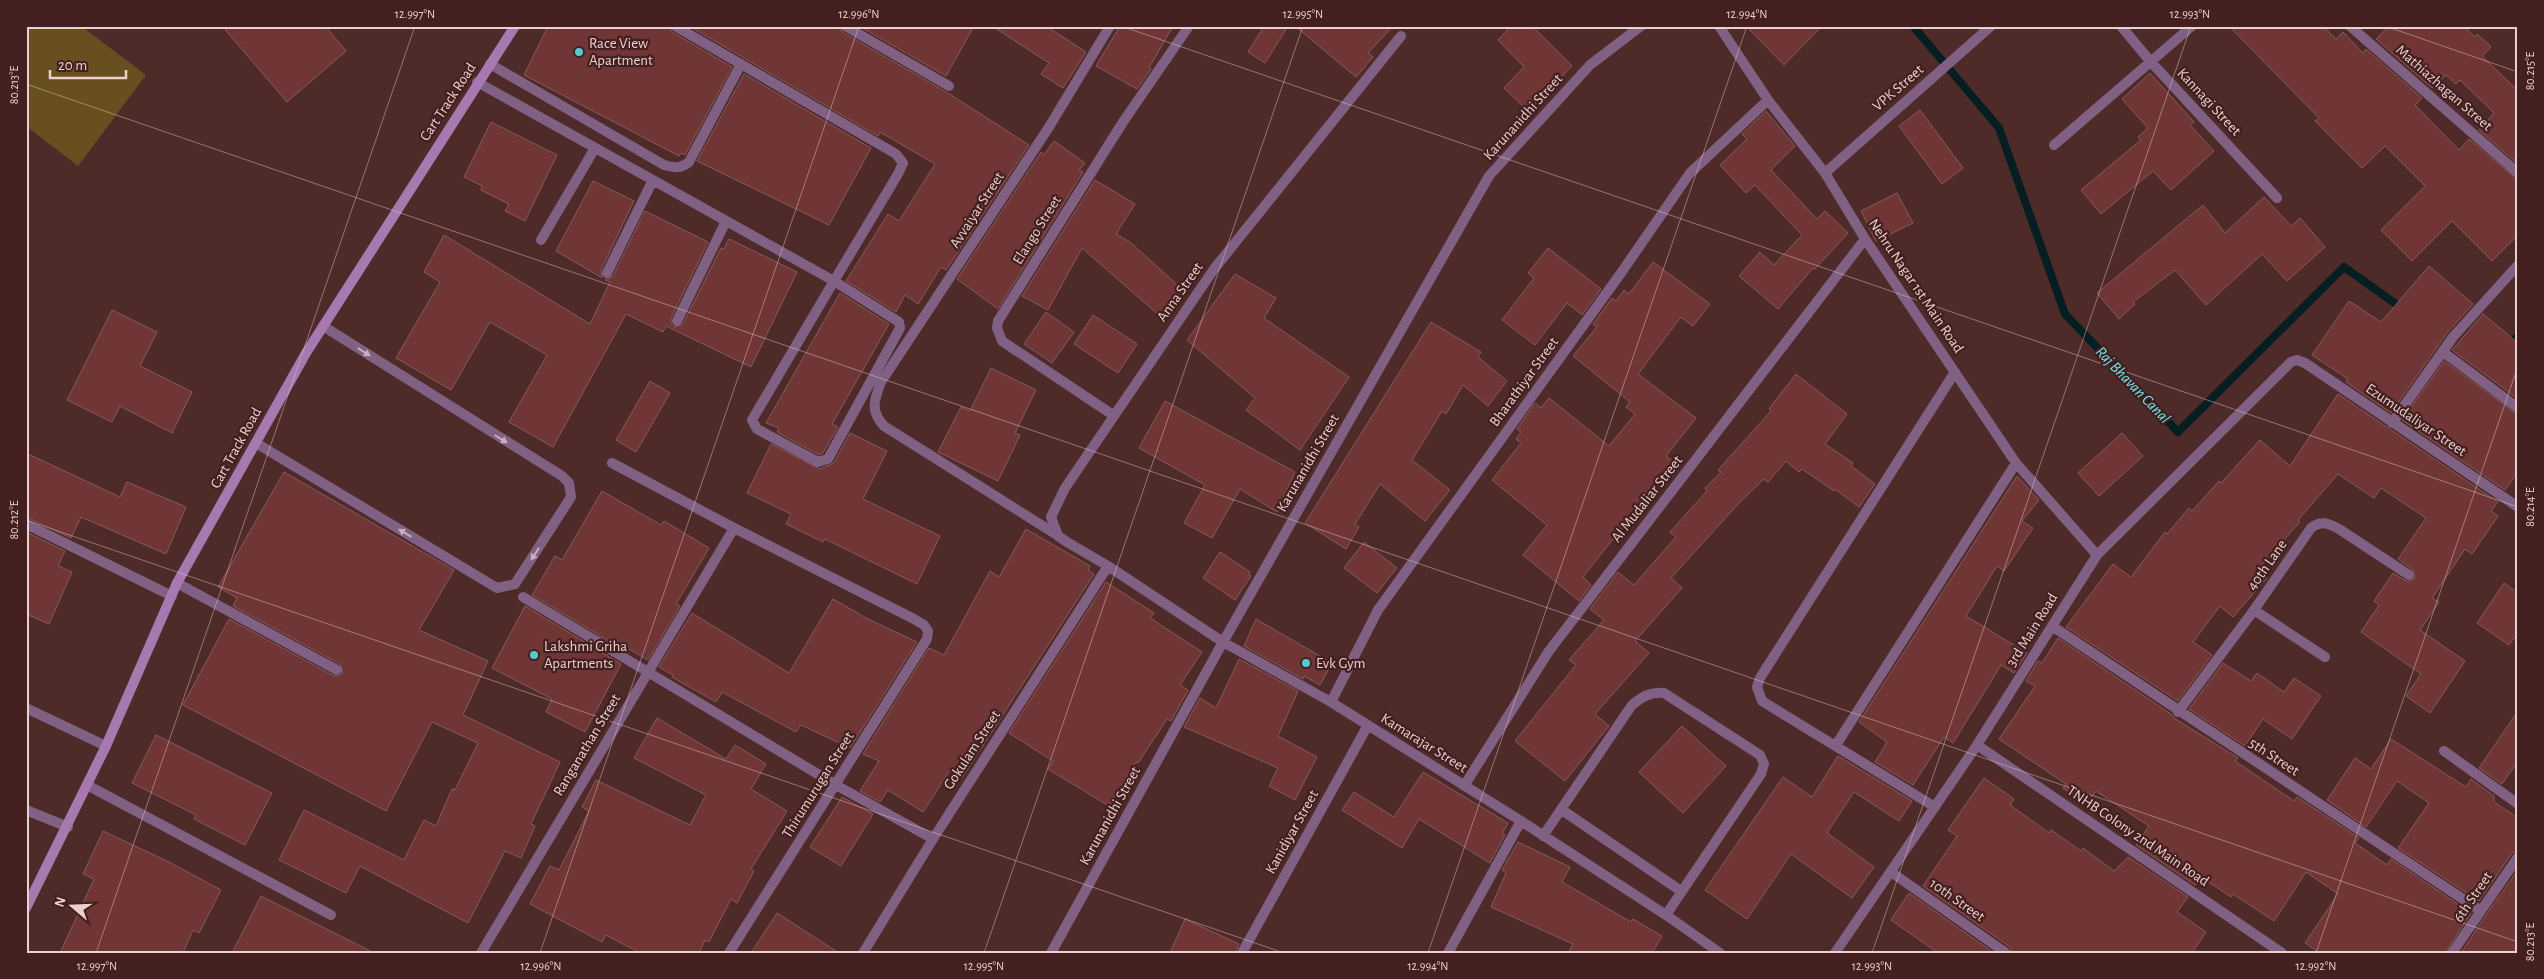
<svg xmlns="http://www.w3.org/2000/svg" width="2544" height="979" viewBox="0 0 2544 979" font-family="'Alegreya Sans',sans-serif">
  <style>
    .green { fill: #674f1f }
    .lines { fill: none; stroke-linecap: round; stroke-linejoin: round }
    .stream { stroke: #041f21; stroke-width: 8 }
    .building { fill: #703636; stroke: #845b59 }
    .lane { stroke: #806184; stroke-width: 10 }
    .street { stroke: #806184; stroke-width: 10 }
    .secondary { stroke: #a878b0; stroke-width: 10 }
    .oneway { fill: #caafb8 }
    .ticks { fill: none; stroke: #e9d1cf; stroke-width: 1; stroke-opacity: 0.45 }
    .poi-dot { fill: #51ccd5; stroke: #43201f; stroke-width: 2 }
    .labels { text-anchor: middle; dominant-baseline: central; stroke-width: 4.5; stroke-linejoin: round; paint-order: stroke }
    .poi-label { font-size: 15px; fill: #e9d1cf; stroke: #43201f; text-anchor: start }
    .street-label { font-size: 15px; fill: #e9d1cf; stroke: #43201f }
    .water-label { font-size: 16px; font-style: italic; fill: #69e7f1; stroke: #43201f }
    .neatline { fill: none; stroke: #e9d1cf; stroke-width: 2 }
    .ticks-label { font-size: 12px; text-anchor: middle; fill: #e9d1cf }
  </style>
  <rect width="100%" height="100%" fill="#4e2a29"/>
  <path class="green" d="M26,26h55l65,49 -68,91 -52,-40z"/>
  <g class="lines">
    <path class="stream" d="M1913,26l86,102 66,186 113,118 166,-165 59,42
      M2508,347l10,-11"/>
  </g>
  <path class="building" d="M222,26h103l21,25 -59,51z
    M548,26h120l4,6 60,35 -47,88 -4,-2 -2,3 -155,-81z
    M689,26h149l4,6 106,61 81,52 -83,125 -5,-3 -23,37 -13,-9 -9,17 -50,-31 42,-67 11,7 36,-57 -55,-32 -2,4z
    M859,26h115l-28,50z
    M992,26h54l40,26 -23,36 -22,-14 8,-11z
    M1120,26h53l-24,42 2,1 -14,20 -41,-23z
    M1264,26h24l-23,37 -17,-11z
    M1295,26h98l-25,27 5,4 -17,20z
    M1511,26h21l40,40 -44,45 -24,-23 20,-21 -26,-27z
    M1746,26h76l-38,39z
    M2229,26h94l13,13 7,-7 20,21 3,-4 56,49 -7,7 44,45 10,-11 49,41v55l-26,26 -40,-40 -40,40 -31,-31 44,-44 -40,-40 -23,22 -47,-47 4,-3z
    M2389,26h75l11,11 2,-3 14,13 -9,9 36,35v73l-39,-34 15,-17 -34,-33 -4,4 -10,-9 -14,13 -56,-49z
    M2150,73l44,49 -4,3 24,26 -43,39 -18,-19 -52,43 -20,-24 60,-50 -3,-3 10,-9 -26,-29z
    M744,74l127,74 -42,77 -132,-64z
    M1920,110l43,58 -21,16 -43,-58z
    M1766,111l29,35 -24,24 46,49 8,-8 23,22 -33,36 -2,-1 -35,41 -39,-33 21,-24 14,13 28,-30 -47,-50 -9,8 -26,-28 27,-26 -5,-5z
    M491,122l66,33 -32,66 -20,-10 4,-7 -28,-14 1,-4 -18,-9z
    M1054,141l31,22 -6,7 4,2 -85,137 -41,-30 84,-127 3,3z
    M1095,180l40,24 -19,30 14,8 53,48 -23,26 -78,-68 -34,62 -26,-14z
    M593,181l41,20 -33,69 1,8 -46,-27z
    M1897,193l16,30 -37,18 -15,-30z
    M2264,197l27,29 9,-8 25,29 -38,34 -25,-27 -56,51 -31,-35 -42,32 2,2 -16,15 -22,-26 106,-88 22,28z
    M645,211l63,31 -37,76v6l3,3 9,-3 38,-76 3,1 5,-10 68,33 -46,95 -85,-41 -3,6 -37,-18 -73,133 -44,-25 38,-67 -57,-33 -39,68 -55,-32 44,-76 -16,-10 20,-37 146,89 20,-42 -5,-2 8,-4z
    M1548,248l53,41 -19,26 -15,-12 -32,42 -33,-25 32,-42 -6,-5z
    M1653,262l57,42 -17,22 -12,-9 -43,57 58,44 -30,38 8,6 -91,115 8,8 -12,16 -56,-46 24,-30 -55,-45 29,-37 -5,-4 5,-7 -4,-3 18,-26 6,5 8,-10 60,48 26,-32 -9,-7 4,-5 -57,-46 24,-29 -4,-3 19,-26 4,3 8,-11 5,4z
    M2429,266l44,38 -26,29 -56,80 -45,-31 2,-3 -36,-24 37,-54 32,21z
    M1235,274l41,24 -12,20 85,59 -49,73 -54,-40 9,-12 -68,-58z
    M840,293l49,31 -57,100 6,3 -15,26 -4,2 -42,-23 2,-4 -13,-5z
    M112,310l45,22 -17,34 52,26 -20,41 -52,-27 -8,16 -45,-22z
    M1046,312l28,20 -22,31 -28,-19z
    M2483,314l35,29v56l-66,-49z
    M1093,315l44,29 -19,29 -44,-29z
    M1431,322l50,30 -3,5 29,24 -19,25 -25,-21 -17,29 -4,-3 -30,49 38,30 -25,31 -45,-37 -25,40 4,3 -13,22 -41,-26z
    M2444,361l74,54v57l-13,18 -103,-70z
    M991,368l45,22 -21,43 5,2 -22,46 -60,-29 23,-45 9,4z
    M1796,374l51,40 -22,30 28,19 -2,3 24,18 -16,23 -24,-18 -1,2 -32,-22 -3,3 -13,-11 -18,21 -4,-3 -25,24 -68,75 11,10 -47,53 14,12 -54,61 14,12 -44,55 -50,-40 61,-76 -7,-5 35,-40 -14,-11 28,-37 16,13 42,-48 -6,-5 37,-41 -2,-3 16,-16 -3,-2 53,-59 -2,-2z
    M650,381l20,12 -34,59 -20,-12z
    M2338,394l160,108 -7,9 7,5 -26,38 -7,-5 -33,49 7,4 -19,28 45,31 -35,52 -24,-17 15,-22 -60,-42 18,-27 -5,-4 19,-28 15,9 7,-4 -2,-8 -15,-11 28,-41 -45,-30 -7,10 -36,-24 -40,46 2,2 -43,48 10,8 -34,39 -13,-11 -27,36 19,13 -34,46 -112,-74 47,-63 18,13 34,-45 2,2 22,-26 3,3 27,-30 2,2 39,-43 30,26z
    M1165,401l130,71 -18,40 -37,-23 -28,49 -28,-15 21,-38 -66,-37z
    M850,433l37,18 -24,48 77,37 -23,48 -92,-45 -2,3 -37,-18 5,-10 -44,-21 24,-49 49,25 14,-6z
    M2122,433l21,23 -44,40 -21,-23z
    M26,453l94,44 7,-15 59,25 -20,47 -85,-37 -10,21 -45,-21z
    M284,472l170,98 -35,60 69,31 -25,54 97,47 -29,62 4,2 -14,32 -16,-7 -37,72 -108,-57 -14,27 -67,-33 25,-50 100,50 20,-40 12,6 16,-37 3,1 23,-47 -46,-21 -46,89 -203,-106 46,-86 105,57h6l3,-3 -3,-9 -107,-58 4,-8 -19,-11z
    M2017,476l22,24 -17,21 11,7 -29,43 -7,-5 -31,50 61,37 -13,20 -13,-8 -48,78 -9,-6 -31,48 -38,-23 12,-20 -28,-20z
    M602,491l59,34 3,-4 45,27 -33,56 4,2 -32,54 -19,-11 -2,3 -95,-57 23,-39 7,4z
    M1026,529l64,37 -2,4 6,4 -132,204 -12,-8 -27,42 -35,-22 -8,12 -20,-11 19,-30 -16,-7 66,-106 15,7 46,-84 9,6z
    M26,532l39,19 -7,15 14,6 -23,52 -23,-10z
    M1364,542l33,26 -20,25 -33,-25z
    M1220,552l30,20 -1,3 2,1 -16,24 -32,-22z
    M1106,582l48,31 -4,5 52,34 -22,33 8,5 -17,31 -4,-2 -29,44 -2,-1 -27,44 -61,-37 5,-8 -44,-28z
    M2504,583l14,10v39l-9,13 -32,-22z
    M833,599l35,20 49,23 -67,106 -49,-23 -5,7 -74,-40 -6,10 -44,-25 1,-2 -14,-8 33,-54 97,60z
    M525,606l96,58 -36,68 -39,-20 6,-13 -60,-31z
    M1256,619l76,44 -12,22 -16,-9 -1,3 -59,-33z
    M2058,638l113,76 3,4 64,40 -3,3 59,40 3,-4 62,41 -4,5 32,22 4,-6 80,54 -26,40h-125l-15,-10 33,-49 -32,-22 -32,49 -41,-27 -2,3 -30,-20 -6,8 -59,-40 13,-19 -53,-35 -9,13 -24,-16 3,-4 -67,-45 36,-53 -9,-5 12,-20 4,2z
    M1239,659l59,32 -20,45 39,21 -22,43 -26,-14 9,-18 -94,-41 16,-29 16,10z
    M2223,663l28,18 6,-8 27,19 10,-14 27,18 -29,43 -29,-20 -18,27 -56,-37z
    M2518,711v50l-16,23 -23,-16z
    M657,718l69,41 9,-14 31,19 -15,25 36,22 -36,58 3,2 -17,32 -6,-4 -22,43 -4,-2 -6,13h-59l-34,-18 -4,7 -72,-38 20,-38 9,4 30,-59 -7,-4 14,-27 94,45 16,-30 -72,-37z
    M1682,726l44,40 -43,47 -44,-41z
    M156,735l116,58 -27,52 -51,-26 2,-4 -64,-32z
    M2391,739l75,48 5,-8 23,17v6l24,16v32l-6,3 -33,48 -81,-53 31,-45 -32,-22 -31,46 -39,-27 28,-42 16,11z
    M1838,756l74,45 -13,20 -45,-29 -27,41 47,34 -22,31 -61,-44 -44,65 -42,-29 78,-113 29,20z
    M1423,772l85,51 -6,11 3,1 -15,28 -71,-44 -17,29 -60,-38 12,-18 40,25z
    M1984,778l30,21 -4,6 39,28 2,-3 30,21 2,-3 31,23 14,-14 60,40 -11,15 29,20 -14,21h-179l-3,-6 -87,-61 34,-50 -9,-6z
    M842,797l31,17 -32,52 -31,-19z
    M103,831l66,31 52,28 -22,43 -6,-3 -10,23h-123l34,-74 -11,-5z
    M1518,842l52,25 -8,15 69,40 2,-3 29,17 -10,17h-84l5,-9 -82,-37 15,-34 -4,-3z
    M2518,870v83h-57l25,-38z
    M1909,893l85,60h-56l-47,-33z
    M261,896l113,57h-142z
    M777,913l62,40h-88z
    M1185,919l54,25 -4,9h-65z"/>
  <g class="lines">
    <path class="lane" d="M177,583l160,87"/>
    <path class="street" d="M845,26l104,60
      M1719,26l49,74 57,73 40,66 151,224 81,92
      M2121,26l29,35 127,137
      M2350,26l168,147
      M1401,36l-187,233 -149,219 -14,29 7,19 9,6 41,24 115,76 108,60 190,119 145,94 54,38
      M490,64l174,101c11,3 16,4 25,-3l52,-98
      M477,82l357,199 -82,139 5,9 61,33 10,-3 72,-131 -1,-6 -65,-41 64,-107 5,-11 -7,-9 -221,-128
      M2054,145l138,-119
      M1825,173l166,-147
      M541,240l54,-92
      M607,273l46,-93
      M677,321l49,-100
      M2443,352l75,56
      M1113,415l-111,-74 -5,-13 1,-7 125,-199 66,-96
      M2392,423l61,-86 65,-72
      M256,443l241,145 18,-4 56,-87 -2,-14 -7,-7 -239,-150
      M612,463l122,65 180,91 10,6 4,6 -1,8 -198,314
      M26,524l146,72
      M1057,535l-173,-109c-14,-15 -10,-26 -3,-44l168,-255 61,-101
      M523,597l313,188 97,54
      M2254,610l71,47
      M2052,626l429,285
      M1331,702l47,-92 243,-337 69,-100 78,-73
      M26,708l80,38
      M2178,712l76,-102 57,-82c10,-8 17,-5 28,1l70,46
      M1836,745l180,-282
      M1977,745l305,208
      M2444,751l74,53
      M87,785l244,130
      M1464,786l85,-135 316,-412
      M1935,807l-173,-106 -5,-14 3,-9 195,-306
      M26,810l42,17
      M1562,810l119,81
      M1543,836l89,-131c11,-9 18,-13 32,-12l96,62 4,9 -3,10 -95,141
      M1891,872l115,81
      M481,953l253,-425
      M863,953l70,-114 175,-273
      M1051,953l172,-311 266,-466 101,-111 51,-39
      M1242,953l126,-228
      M1448,953l73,-132
      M1835,953l142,-208 120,-190 194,-193 6,-2 8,3 213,144
      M2452,953l66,-96"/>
    <path class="secondary" d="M26,908l80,-162 71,-163 129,-230 209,-327"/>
  </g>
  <defs><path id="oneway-solid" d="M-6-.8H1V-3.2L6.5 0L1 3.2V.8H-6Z" transform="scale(1.25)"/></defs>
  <g class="oneway">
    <use href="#oneway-solid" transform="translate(364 352) rotate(32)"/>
    <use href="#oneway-solid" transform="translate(501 439) rotate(32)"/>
    <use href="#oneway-solid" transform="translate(405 533) rotate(-149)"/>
    <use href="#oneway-solid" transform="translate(535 554) rotate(123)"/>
  </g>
  <path class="ticks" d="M1121,26l1397,481M2385,26l133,46M26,84l2492,858M26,520l1258,433M96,953l319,-927M540,953l319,-927M984,953l319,-927M1428,953l319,-927M1872,953l319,-927M2316,953l202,-587"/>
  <g class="poi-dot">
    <circle cx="579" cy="52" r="5"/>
    <circle cx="534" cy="655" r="5"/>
    <circle cx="1306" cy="663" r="5"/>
  </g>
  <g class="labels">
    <g class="poi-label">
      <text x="589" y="43">Race View<tspan x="589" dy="17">Apartment</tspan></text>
      <text x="544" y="646">Lakshmi Griha<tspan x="544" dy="17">Apartments</tspan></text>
      <text x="1316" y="663">Evk Gym</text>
    </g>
    <g class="street-label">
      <text transform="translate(1898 88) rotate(-41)">VPK Street</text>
      <text transform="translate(2444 88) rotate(41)">Mathiazhagan Street</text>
      <text transform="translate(448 102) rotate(-57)">Cart Track Road</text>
      <text transform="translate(2209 102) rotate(47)">Kannagi Street</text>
      <text transform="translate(1523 117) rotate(-48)">Karunanidhi Street</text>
      <text transform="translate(977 210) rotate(-57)">Avvaiyar Street</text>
      <text transform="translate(1037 230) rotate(-58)">Elango Street</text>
      <text transform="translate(1916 286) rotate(56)">Nehru Nagar 1st Main Road</text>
      <text transform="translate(1180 292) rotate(-55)">Anna Street</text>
      <text transform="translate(1524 382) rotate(-54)">Bharathiyar Street</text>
      <text transform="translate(2416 420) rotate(34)">Ezumudaliyar Street</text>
      <text transform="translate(236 448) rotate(-61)">Cart Track Road</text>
      <text transform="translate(1308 463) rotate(-60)">Karunanidhi Street</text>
      <text transform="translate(1647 499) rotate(-52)">Al Mudaliar Street</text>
      <text transform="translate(2267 565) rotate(-55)">40th Lane</text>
      <text transform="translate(2032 630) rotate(-58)">3rd Main Road</text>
      <text transform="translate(1424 743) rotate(32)">Kamarajar Street</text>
      <text transform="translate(587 745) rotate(-59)">Ranganathan Street</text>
      <text transform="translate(972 750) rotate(-57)">Gokulam Street</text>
      <text transform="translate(2274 757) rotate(33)">5th Street</text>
      <text transform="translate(818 785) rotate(-58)">Thirumurugan Street</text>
      <text transform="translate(1110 816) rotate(-61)">Karunanidhi Street</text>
      <text transform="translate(1292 832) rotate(-61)">Kanidiyar Street</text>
      <text transform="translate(2138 836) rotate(34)">TNHB Colony 2nd Main Road</text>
      <text transform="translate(2473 897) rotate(-56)">6th Street</text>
      <text transform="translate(1957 900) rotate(35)">10th Street</text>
    </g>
    <g class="water-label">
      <text transform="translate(2133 385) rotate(46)">Raj Bhavan Canal</text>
    </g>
  </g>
  <rect width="2544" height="979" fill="none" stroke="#43201f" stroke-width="55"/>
  <g transform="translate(72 906) rotate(289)" stroke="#43201f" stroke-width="4" paint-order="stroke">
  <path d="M0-4L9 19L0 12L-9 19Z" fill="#e9d1cf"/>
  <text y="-8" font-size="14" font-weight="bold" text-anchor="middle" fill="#e9d1cf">N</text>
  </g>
  <path d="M50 70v8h76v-8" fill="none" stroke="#e9d1cf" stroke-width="2.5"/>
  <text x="58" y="70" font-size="15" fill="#e9d1cf" stroke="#43201f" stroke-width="4" paint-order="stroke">20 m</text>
  <rect x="28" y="28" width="2488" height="924" class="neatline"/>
  <g class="ticks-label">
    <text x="415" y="18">12.997°N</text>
    <text x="859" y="18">12.996°N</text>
    <text x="1303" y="18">12.995°N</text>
    <text x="1747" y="18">12.994°N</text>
    <text x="2190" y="18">12.993°N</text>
    <text transform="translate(2530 71) rotate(-90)" y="4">80.215°E</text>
    <text transform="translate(14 85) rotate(-90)" y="4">80.213°E</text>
    <text transform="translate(2530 507) rotate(-90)" y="4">80.214°E</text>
    <text transform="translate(14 520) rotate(-90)" y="4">80.212°E</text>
    <text transform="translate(2530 942) rotate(-90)" y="4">80.213°E</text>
    <text x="97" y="970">12.997°N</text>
    <text x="541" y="970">12.996°N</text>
    <text x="984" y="970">12.995°N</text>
    <text x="1428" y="970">12.994°N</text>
    <text x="1872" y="970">12.993°N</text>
    <text x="2316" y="970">12.992°N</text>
  </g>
</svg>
